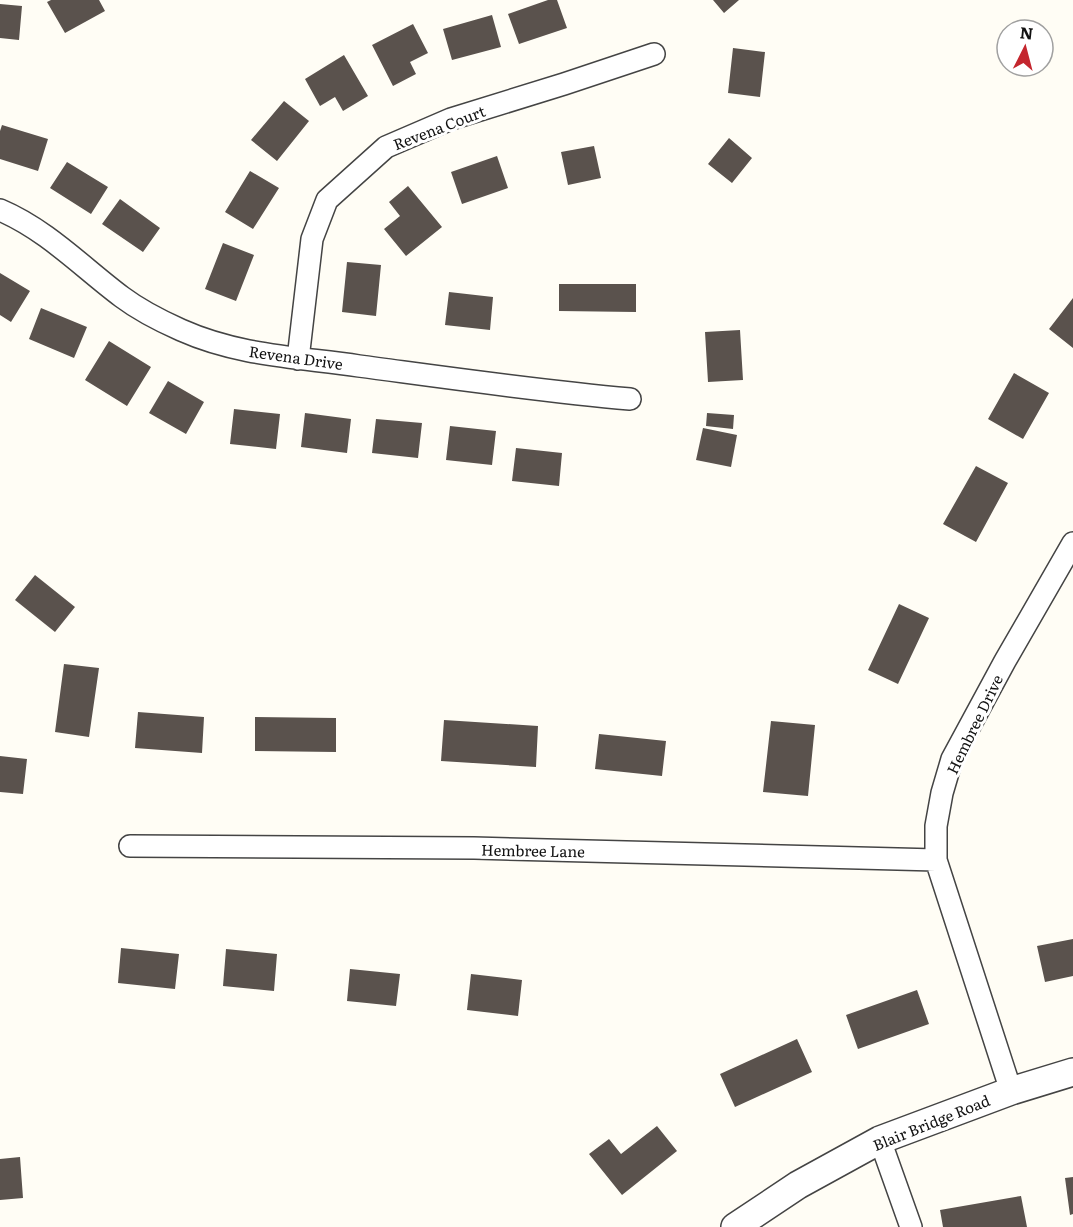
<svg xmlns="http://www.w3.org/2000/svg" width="1073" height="1227" viewBox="0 0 1073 1227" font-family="Literata,serif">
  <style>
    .building { fill: #5a524d }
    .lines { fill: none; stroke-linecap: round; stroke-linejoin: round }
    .minor-casing { stroke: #444; stroke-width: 24 }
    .tertiary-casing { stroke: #444; stroke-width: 30 }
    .minor { stroke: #fff; stroke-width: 21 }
    .tertiary { stroke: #fff; stroke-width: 27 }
    .labels { text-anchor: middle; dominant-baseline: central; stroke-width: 6; stroke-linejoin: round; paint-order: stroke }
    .street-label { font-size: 15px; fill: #111; stroke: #fff }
  </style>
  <rect width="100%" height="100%" fill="#fffdf5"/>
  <path class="building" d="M51,0h48l6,11 -40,22 -18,-31z
    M548,0h9l10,28 -48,16 -11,-30z
    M713,0h26l-15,13z
    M0,4l22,2 -3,34 -19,-2z
    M492,15l9,32 -49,13 -9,-31z
    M413,24l15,29 -18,9 6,12 -23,12 -21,-41z
    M733,48l32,4 -5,45 -32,-4z
    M344,55l24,41 -25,15 -8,-14 -15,9 -15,-27z
    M284,101l25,20 -32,40 -26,-21z
    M2,125l46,14 -10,32 -38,-12v-28z
    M729,138l23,20 -20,25 -24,-19z
    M594,146l7,32 -33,7 -7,-33z
    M497,156l11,32 -46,16 -11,-32z
    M67,162l41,25 -17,27 -41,-26z
    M250,171l29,17 -26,41 -28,-17z
    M408,186l34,41 -36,29 -22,-27 16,-13 -11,-14z
    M120,199l40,29 -17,24 -41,-28z
    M223,243l31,12 -18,46 -31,-12z
    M347,262l34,3 -5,51 -34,-4z
    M0,273l30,18 -19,31 -11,-7z
    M559,284h77v28l-77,-1z
    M449,292l44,5 -3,33 -45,-5z
    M1073,298v50l-24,-19z
    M41,308l46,19 -13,31 -45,-19z
    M740,330l3,50 -35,2 -3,-50z
    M109,341l42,26 -24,39 -42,-26z
    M1014,373l35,20 -26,46 -35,-20z
    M168,381l36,21 -18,32 -37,-21z
    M234,409l46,5 -4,35 -46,-5z
    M305,413l46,6 -4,34 -46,-6z
    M707,413l27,2 -1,14 -27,-3z
    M376,419l46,4 -4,35 -46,-5z
    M450,426l46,5 -4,34 -46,-5z
    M703,428l34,7 -6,32 -35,-7z
    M516,448l46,5 -3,33 -47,-5z
    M976,466l32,17 -32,59 -33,-18z
    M35,575l40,32 -20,25 -40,-32z
    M899,604l30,14 -31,66 -30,-14z
    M64,664l35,4 -10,69 -34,-5z
    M138,712l66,5 -2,36 -67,-5z
    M255,717l81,1v34l-81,-1z
    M444,720l94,6 -2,41 -95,-6z
    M771,721l44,4 -7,71 -45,-4z
    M599,734l67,7 -4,35 -67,-7z
    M0,756l27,3 -4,35 -23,-2z
    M1073,939v37l-28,6 -8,-36z
    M121,948l58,6 -4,35 -57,-6z
    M226,949l51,5 -3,37 -51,-5z
    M350,969l50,5 -4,32 -49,-5z
    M471,974l51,6 -4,36 -51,-6z
    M917,990l12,34 -71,25 -12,-34z
    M797,1039l15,33 -77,35 -15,-33z
    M657,1126l20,25 -55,44 -33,-41 20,-15 12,15z
    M20,1157l3,41 -23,2v-41z
    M1073,1177v37l-3,1 -5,-37z
    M1021,1196l6,31h-84l-3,-17z"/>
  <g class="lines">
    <g class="minor-casing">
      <path id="minor" d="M0,210c47,20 82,57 122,87 16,12 41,25 59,33 58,26 117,27 178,36 90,12 180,25 271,33
        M298,359l14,-120 15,-39 59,-53 65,-28 113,-35 90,-30
        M130,846l344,2 462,12
        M1011,1091l-75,-231v-34l6,-33 10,-34 53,-98 68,-118
        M880,1140l31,87"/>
    </g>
    <g class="tertiary-casing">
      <path id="tertiary" d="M735,1227l63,-42 82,-45 131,-49 62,-19"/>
    </g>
    <use href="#minor" class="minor"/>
    <use href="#tertiary" class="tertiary"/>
  </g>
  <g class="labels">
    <g class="street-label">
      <text transform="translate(439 127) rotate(-21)">Revena Court</text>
      <text transform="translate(296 357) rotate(8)">Revena Drive</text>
      <text transform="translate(974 724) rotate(-64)">Hembree Drive</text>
      <text transform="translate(533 850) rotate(1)">Hembree Lane</text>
      <text transform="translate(931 1122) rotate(-22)">Blair Bridge Road</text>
    </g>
  </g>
  <g transform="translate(1025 48) rotate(6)"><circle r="28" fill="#ffffff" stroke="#a0a0a0" stroke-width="1.5"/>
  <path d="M0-4.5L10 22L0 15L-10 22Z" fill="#c4262e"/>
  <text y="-9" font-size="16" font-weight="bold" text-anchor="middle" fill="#111111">N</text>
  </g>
</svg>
